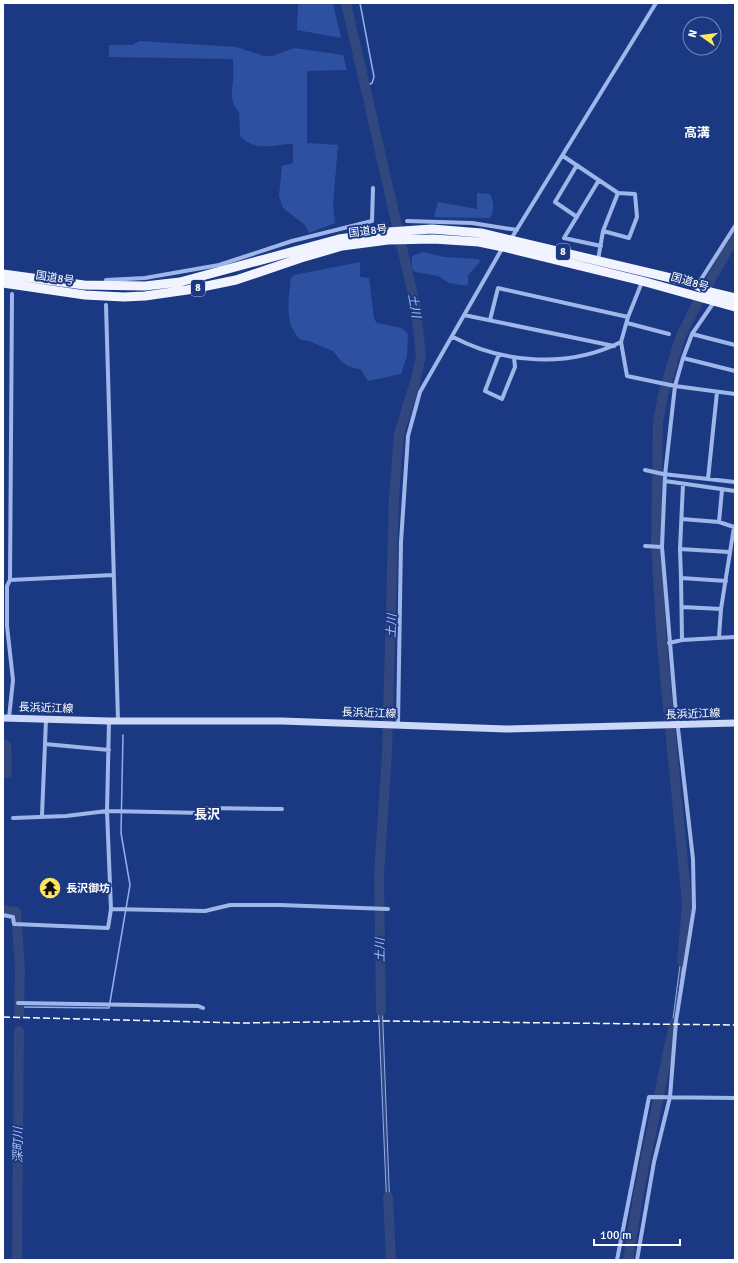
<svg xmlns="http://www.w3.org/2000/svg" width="738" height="1263" viewBox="0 0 738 1263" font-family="Signika,'Noto Sans JP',sans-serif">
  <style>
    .green { fill: #2e50a1 }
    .water { fill: #31477d; stroke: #92afec }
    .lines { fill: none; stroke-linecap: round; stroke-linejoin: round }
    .stream { stroke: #92afec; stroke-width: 1.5 }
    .river { stroke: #31477d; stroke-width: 10 }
    .minor { stroke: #9fb6ea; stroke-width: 4 }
    .secondary { stroke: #cbd8f8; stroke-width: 7 }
    .trunk { stroke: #f1f4fe; stroke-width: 9 }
    .rail { stroke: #fff; stroke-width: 1.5; stroke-dasharray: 7 3; stroke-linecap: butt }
    .labels { text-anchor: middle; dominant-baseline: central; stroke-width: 4; stroke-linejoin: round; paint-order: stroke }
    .shield { fill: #1b3982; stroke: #bbc4da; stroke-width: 1 }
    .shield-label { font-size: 10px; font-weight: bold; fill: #fff }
    .street-label { font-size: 11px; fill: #fff; stroke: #1b3982 }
    .poi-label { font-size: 11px; font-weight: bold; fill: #fff; stroke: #1b3982; text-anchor: start }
    .water-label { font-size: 12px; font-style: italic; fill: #abc1f2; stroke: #1b3982 }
    .quarter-label { font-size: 13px; font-weight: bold; fill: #fff; stroke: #1b3982 }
  </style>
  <rect width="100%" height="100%" fill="#1b3982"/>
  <path class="green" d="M298,3h35l8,35 -44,-8z
    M140,41l96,6 28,9h8l22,-8 49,7 4,15 -40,1v72l31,2 -5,60 2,18 -26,10 -4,-8 -22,-17 -4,-12 3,-30 11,-3v-19c-20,0 -37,9 -53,-8l-1,-24c-10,-11 -7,-20 -6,-33 1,-7 0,-13 0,-20l-124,-2v-12h23z
    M477,193l13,1c4,8 5,16 0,24l-56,-1 4,-15 39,7z
    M423,252l21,5 35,2 1,3 -12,13v11l-19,-3 -11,-7 -23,-4 -3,-3v-13z
    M360,262v15l9,1 5,41 3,4 25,5 6,6 -1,22 -6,18 -33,7 -7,-11 -13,-4 -7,-5 -8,-10 -24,-10 -8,-1c-18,-17 -12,-40 -10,-62l3,-3z"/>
  <path class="water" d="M682,950h3l-12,86 -2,-2z
    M378,999h4l8,212h-3z"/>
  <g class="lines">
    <path class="stream" d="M360,3l14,74 -2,6 -7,4
      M21,1007l88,1 21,-123 -9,-52 2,-98"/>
    <path class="river" d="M346,3l70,306 5,47 -6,26 -16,52 -5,63 -7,256 -8,122 2,136
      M3,773h4l-1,-28
      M3,910l13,2 4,57 -1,45
      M682,962l5,-58 -25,-259 -6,-102 2,-120 5,-28 17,-57 18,-36 37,-65
      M388,1197l3,63
      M17,1260l2,-229
      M628,1260l11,-69 35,-168"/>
    <path class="minor" d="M563,156l55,37 17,1 2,23 -8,21 -26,-7
      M599,180l-35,58 37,8
      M577,217l-22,-15 22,-37
      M407,221l65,2 45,7
      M511,239l145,-236
      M598,260l5,-29 15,-38
      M106,280l39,-2 74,-13 73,-24 80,-20 1,-33
      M700,281l35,-55
      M106,305l12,415
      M464,315l150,31
      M628,317l14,-35
      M490,320l8,-32 130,29 -7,25
      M627,323l42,11
      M692,334l43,11
      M453,337c51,27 116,31 168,5l6,34 48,10 60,8
      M499,354l-14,37 17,8 13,-32 -1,-10
      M683,358l52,13
      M645,470l18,4 72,8
      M708,479l9,-87
      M665,481l70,10
      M682,519l37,3
      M645,546l17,1
      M680,549l3,-65
      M681,578l1,62
      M10,580l103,-5
      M726,581l-45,-3 -1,-29 49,3
      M682,607l39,2
      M719,637l2,-28 13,-82 -15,-5 3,-32
      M669,643l13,-3 53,-3
      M9,718l4,-38 -6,-54v-40l3,-6 2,-286
      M398,724l3,-182 7,-106 12,-44 83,-145
      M45,744l64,6
      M42,815l4,-95
      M13,818l53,-2 41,-5 97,2 2,-5 76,1
      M111,909l94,2 25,-6h50l108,4
      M3,915l10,2 1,7 94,4 3,-19 -4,-98 2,-90
      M18,1003l180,3 5,2
      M617,1260l32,-163 86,1
      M637,1260l17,-98 16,-65 6,-76 18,-113 -1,-49 -18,-157 -13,-155 3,-72 10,-89 8,-28 9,-24 22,-32"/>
    <path class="secondary" d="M3,718l106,3h173l224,8 229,-6"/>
    <path class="trunk" d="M3,274l81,11 61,1 35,-4 159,-43 49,-7 44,-3 49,4 211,50 18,9 25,6
      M3,283l82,12 39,2 21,-1 42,-6 49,-10 65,-22 41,-12 46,-6 46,-1 45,3 24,5 139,34 93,26"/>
    <path class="rail" d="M3,1017l238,6 146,-2 348,4"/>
  </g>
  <defs>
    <g id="temple-disc" transform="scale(1.15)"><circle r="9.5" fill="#fce55c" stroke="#1b3982"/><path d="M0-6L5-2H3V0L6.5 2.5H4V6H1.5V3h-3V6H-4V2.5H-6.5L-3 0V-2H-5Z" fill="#111"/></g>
  </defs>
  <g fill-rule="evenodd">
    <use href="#temple-disc" x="50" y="888"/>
  </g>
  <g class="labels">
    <g class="shield">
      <rect x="556" y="244" width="14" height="16" rx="3"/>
      <rect x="191" y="280" width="14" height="16" rx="3"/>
    </g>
    <g class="shield-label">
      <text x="563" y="252">8</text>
      <text x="198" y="288">8</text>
    </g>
    <g class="street-label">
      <text transform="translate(368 231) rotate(-7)">国道8号</text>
      <text transform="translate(55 278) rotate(9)">国道8号</text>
      <text transform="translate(690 282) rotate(17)">国道8号</text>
      <text transform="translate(46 708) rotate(2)">長浜近江線</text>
      <text transform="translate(369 713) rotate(2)">長浜近江線</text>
      <text transform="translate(693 714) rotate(-2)">長浜近江線</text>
    </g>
    <g class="poi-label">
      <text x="66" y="888">長沢御坊</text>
    </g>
    <g class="water-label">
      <text transform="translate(414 306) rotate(80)">土川</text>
      <text transform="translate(392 626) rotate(-88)">土川</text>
      <text transform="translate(380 950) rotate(-90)">土川</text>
      <text transform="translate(18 1145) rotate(-90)">深町川</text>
    </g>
    <g class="quarter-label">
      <text x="697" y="133">高溝</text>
      <text x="207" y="815">長沢</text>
    </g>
  </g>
  <rect width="738" height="1263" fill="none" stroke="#ffffff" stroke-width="8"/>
  <g transform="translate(702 36) rotate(284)"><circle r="19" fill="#1b3982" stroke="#7688b4"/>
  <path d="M0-3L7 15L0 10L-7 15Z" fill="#fce55c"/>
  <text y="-6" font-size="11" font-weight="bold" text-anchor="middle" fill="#ffffff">N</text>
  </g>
  <path d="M594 1239v6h86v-6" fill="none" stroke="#ffffff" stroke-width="2"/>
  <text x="600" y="1239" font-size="12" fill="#ffffff" stroke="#1b3982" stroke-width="3" paint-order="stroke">100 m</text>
</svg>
